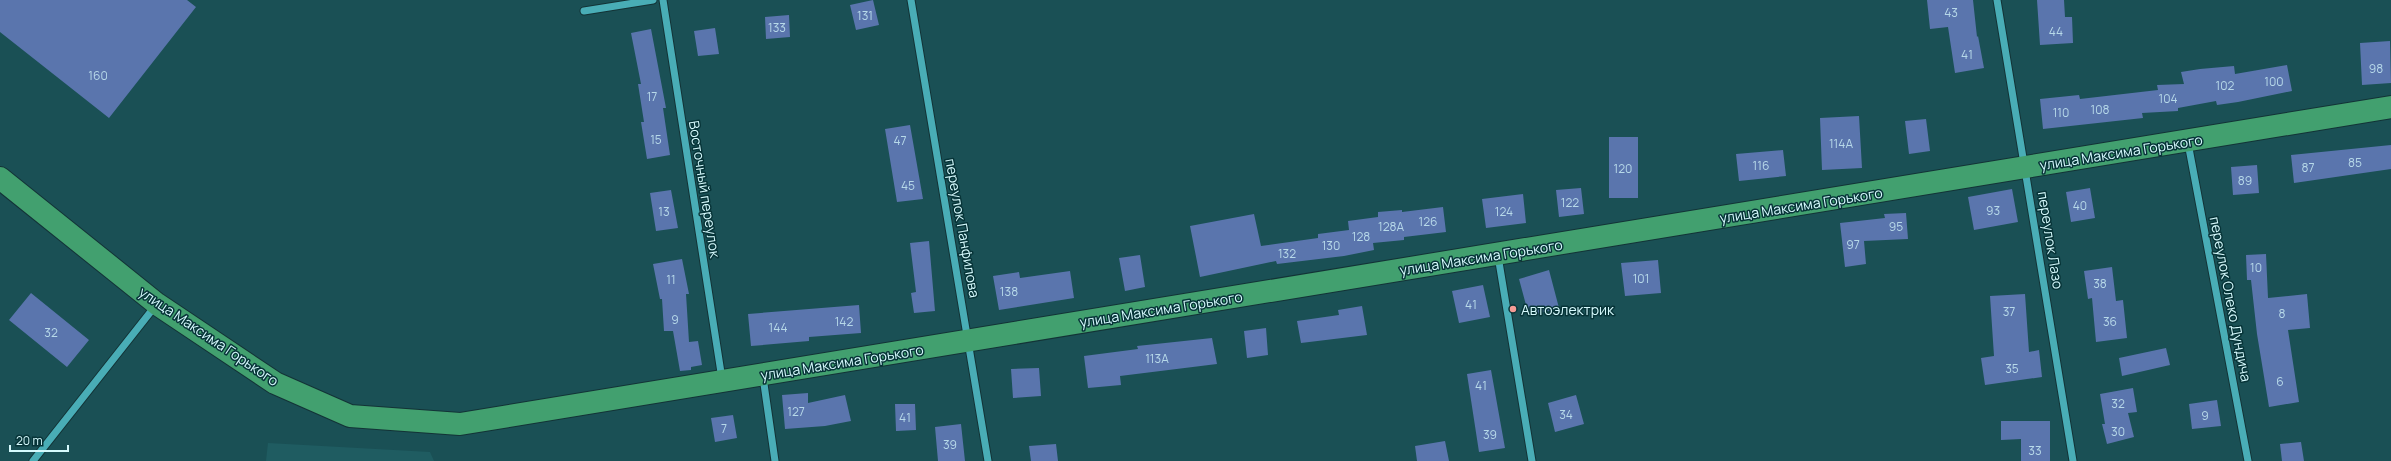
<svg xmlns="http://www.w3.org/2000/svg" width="2391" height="461" viewBox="0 0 2391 461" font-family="Manrope,sans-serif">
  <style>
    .built { fill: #1f5c61 }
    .building { fill: #5a75ad }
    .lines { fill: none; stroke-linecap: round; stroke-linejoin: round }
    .minor-casing { stroke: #133336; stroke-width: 9 }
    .major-casing { stroke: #133336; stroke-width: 24 }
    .minor { stroke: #49adb6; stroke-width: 7 }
    .major { stroke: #42a06f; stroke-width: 22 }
    .poi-dot { fill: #f59c96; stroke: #073438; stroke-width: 1.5 }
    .labels { text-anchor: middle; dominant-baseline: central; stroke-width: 3; stroke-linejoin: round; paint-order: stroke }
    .number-label { font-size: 12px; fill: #b7d9e9 }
    .street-label { font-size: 14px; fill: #d6fafd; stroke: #073438 }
    .poi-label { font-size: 14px; fill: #d6fafd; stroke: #073438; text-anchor: start }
  </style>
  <rect width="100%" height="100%" fill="#1a5055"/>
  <path class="built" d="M268,443l162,9 4,9h-168z"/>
  <path class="building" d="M0,0h187l9,7 -87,111 -109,-86z
    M873,0l6,25 -23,5 -6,-25z
    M1927,0h46l4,37 1,-1 6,32 -29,5 -7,-46 -18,2z
    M2037,0h27l1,17h7l1,26 -33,2z
    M789,15l1,22 -24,2 -1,-22z
    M715,28l4,26 -21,2 -4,-25z
    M651,29l15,79h-3l7,47 -23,4 -6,-37h3l-6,-38h3l-10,-51z
    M2390,41l1,42 -29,2 -2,-42z
    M2287,65l5,26 -54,11 -21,3 -1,-4 -38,7v3l-36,2 1,5 -100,11 -3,-30 39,-4 1,4 78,-9 -1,-5 27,-1 -3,-12 19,-3 34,-3 1,8z
    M1859,116l3,52 -40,2 -2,-52z
    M1926,119l4,32 -21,3 -4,-33z
    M910,125l13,74 -26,3 -12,-73z
    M1609,137h29v61h-29z
    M2391,145v24l-97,14 -3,-28z
    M1783,150l3,26 -47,5 -3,-27z
    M2257,165l2,28 -26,2 -2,-28z
    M1581,188l3,26 -25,3 -3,-27z
    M2090,188l5,30 -24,4 -5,-30z
    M2012,189l6,33 -44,8 -6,-33z
    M671,190l7,38 -22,3 -6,-38z
    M1523,194l3,29 -40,5 -4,-29z
    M1443,207l3,25 -42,5v3l-31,3 1,7 -30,6 -67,8 -1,-3 -76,16 -10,-51 64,-12 7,32 57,-8v-4l31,-4 -1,-9 30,-4v-5l24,-2v2z
    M1906,213l2,26 -44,2 2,23 -21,3 -5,-44 45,-5 -1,-4z
    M929,241l6,70 -21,2 -3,-20 5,-1 -6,-49z
    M2266,254l2,44 39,-4 3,34 -22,2 11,72 -30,5 -12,-73 -6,-54h-4l-1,-25z
    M1140,255l5,32 -20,4 -6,-33z
    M682,259l7,35h-3l3,48 9,-1 4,24 -11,2v3l-11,1 -7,-40h-9l-2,-32h-2l-7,-35z
    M1658,260l3,33 -36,3 -4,-33z
    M2112,267l4,34 7,-1 4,38 -31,4 -4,-44 -4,1 -4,-28z
    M1549,270l10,38 -30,8 -10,-37z
    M1070,271l4,27 -75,12 -6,-34 26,-4 1,6z
    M1483,285l7,32 -31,6 -7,-32z
    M31,293l58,47 -22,27 -58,-47z
    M2025,294l4,58 10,-2 3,27 -57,8 -4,-27 13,-2 -4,-60z
    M859,305l2,28 -52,4v4l-58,5 -3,-32z
    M1362,306l5,29 -66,8 -4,-22 42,-6 -1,-5z
    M1266,328l2,27 -21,3 -3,-27z
    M1212,338l5,26 -97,12 1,9 -33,3 -4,-32 54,-7 -1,-3z
    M2166,348l4,17 -48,11 -3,-18z
    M1039,368l2,28 -28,2 -2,-29z
    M1491,370l14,78 -26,4 -12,-78z
    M2133,388l4,24 -9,1 6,24 -27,7 -5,-20h3l-5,-30z
    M808,393v10l37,-8 6,26 -26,5 -40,3 -3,-34z
    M1576,395l8,29 -29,8 -7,-29z
    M2217,400l4,26 -29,3 -3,-25z
    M895,404h20l1,26 -20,1z
    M733,415l4,23 -22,4 -4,-24z
    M2001,421h49v40h-29v-22l-20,1z
    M961,424l4,37h-27l-3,-34z
    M1445,441l4,20h-32l-2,-15z
    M2301,442l3,19h-22l-2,-17z
    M1056,444l2,17h-27l-2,-15z"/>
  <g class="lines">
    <g class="minor-casing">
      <path id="minor" d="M663,0l59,379
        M911,0l77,461
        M1997,0l76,461
        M584,11l69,-11
        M2188,143l60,318
        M1498,256l34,205
        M763,377l12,84
        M33,461l123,-156"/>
    </g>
    <g class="major-casing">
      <path id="major" d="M0,178l157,126 118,79 75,33 110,8 1931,-317"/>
    </g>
    <use href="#minor" class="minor"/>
    <use href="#major" class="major"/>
  </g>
  <circle class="poi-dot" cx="1513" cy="309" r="4"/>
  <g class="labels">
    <g class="number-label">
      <text x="1951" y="12">43</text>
      <text x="865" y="15">131</text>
      <text x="777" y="27">133</text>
      <text x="2056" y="31">44</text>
      <text x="1967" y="54">41</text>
      <text x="2376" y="68">98</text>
      <text x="98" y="75">160</text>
      <text x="2274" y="81">100</text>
      <text x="2225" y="85">102</text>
      <text x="652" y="96">17</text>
      <text x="2168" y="98">104</text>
      <text x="2100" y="109">108</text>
      <text x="2061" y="112">110</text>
      <text x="656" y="139">15</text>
      <text x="900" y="140">47</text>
      <text x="1841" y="143">114А</text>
      <text x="2355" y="162">85</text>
      <text x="1761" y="165">116</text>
      <text x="2308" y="167">87</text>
      <text x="1623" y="168">120</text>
      <text x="2245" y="180">89</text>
      <text x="908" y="185">45</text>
      <text x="1570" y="202">122</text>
      <text x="2080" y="205">40</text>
      <text x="1993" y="210">93</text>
      <text x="664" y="211">13</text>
      <text x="1504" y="211">124</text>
      <text x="1428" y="221">126</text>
      <text x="1391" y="226">128А</text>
      <text x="1896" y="226">95</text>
      <text x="1361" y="236">128</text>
      <text x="1853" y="244">97</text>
      <text x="1331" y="245">130</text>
      <text x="1287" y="253">132</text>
      <text x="2256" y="267">10</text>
      <text x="1641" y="278">101</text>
      <text x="671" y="279">11</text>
      <text x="2100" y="283">38</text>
      <text x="1009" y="291">138</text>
      <text x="1471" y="304">41</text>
      <text x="2009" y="311">37</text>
      <text x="2282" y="313">8</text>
      <text x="675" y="319">9</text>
      <text x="844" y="321">142</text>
      <text x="2110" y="321">36</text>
      <text x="778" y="327">144</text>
      <text x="51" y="332">32</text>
      <text x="1157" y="358">113А</text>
      <text x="2012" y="368">35</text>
      <text x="2280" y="381">6</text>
      <text x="1481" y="385">41</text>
      <text x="2118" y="403">32</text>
      <text x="796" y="411">127</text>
      <text x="1566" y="414">34</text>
      <text x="2205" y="415">9</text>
      <text x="905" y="417">41</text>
      <text x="724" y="428">7</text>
      <text x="2118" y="431">30</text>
      <text x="1490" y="434">39</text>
      <text x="950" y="444">39</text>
      <text x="2035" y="450">33</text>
    </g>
    <g class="street-label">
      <text transform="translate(2121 152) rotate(-9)">улица Максима Горького</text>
      <text transform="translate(705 189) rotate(81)">Восточный переулок</text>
      <text transform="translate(1801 205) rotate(-9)">улица Максима Горького</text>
      <text transform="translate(963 228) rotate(80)">переулок Панфилова</text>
      <text transform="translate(2051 240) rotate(81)">переулок Лазо</text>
      <text transform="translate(1481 257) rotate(-9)">улица Максима Горького</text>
      <text transform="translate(2231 299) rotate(79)">переулок Олеко Дундича</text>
      <text transform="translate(1161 309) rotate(-9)">улица Максима Горького</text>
      <text transform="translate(209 336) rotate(34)">улица Максима Горького</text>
      <text transform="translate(842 362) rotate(-9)">улица Максима Горького</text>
    </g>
    <g class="poi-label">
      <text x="1521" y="309">Автоэлектрик</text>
    </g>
  </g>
  <path d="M10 445v6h58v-6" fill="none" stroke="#d6fafd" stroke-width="2"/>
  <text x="16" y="445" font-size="12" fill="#d6fafd" stroke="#073438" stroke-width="3" paint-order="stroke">20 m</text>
</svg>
